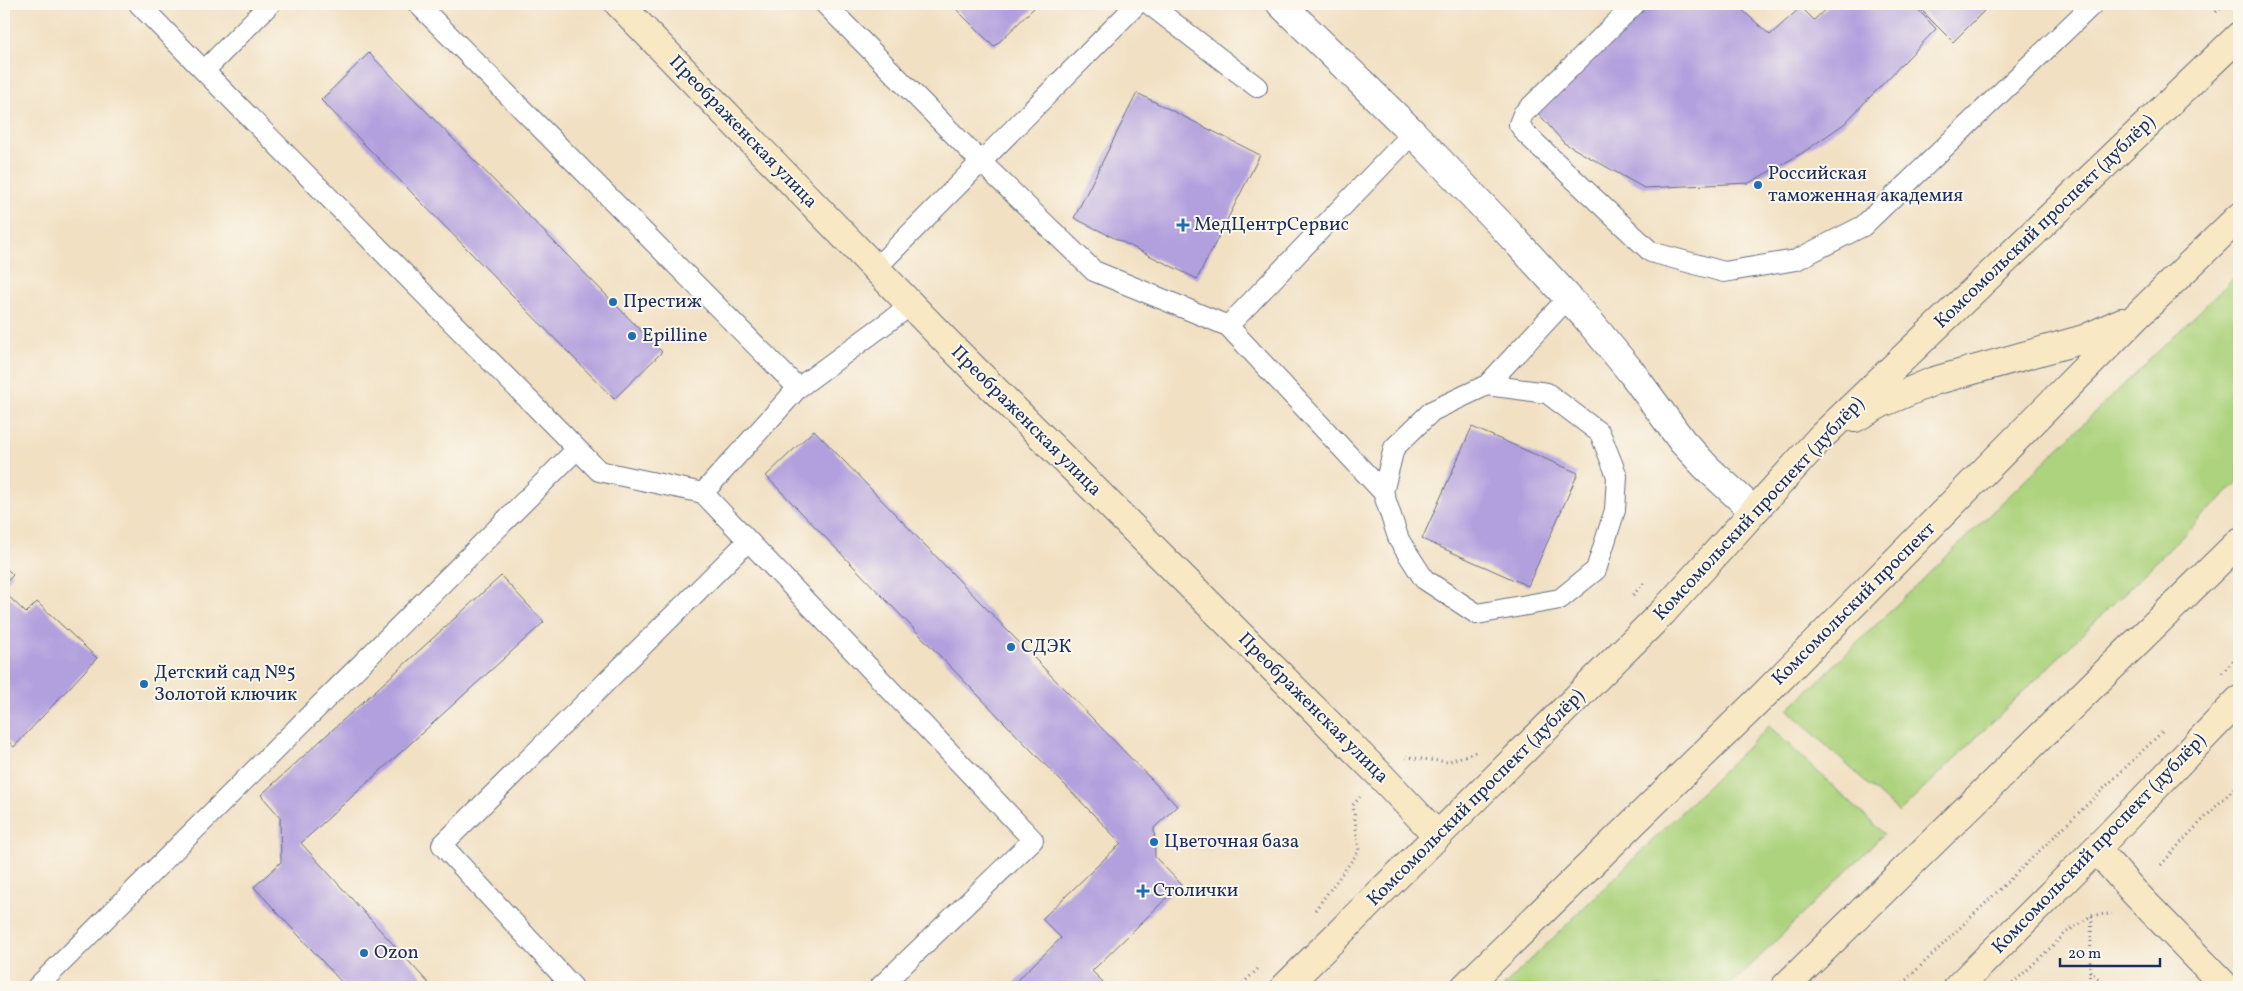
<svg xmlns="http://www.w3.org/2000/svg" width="2243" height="991" viewBox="0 0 2243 991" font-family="Vollkorn,serif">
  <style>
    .green { fill: #add37e; stroke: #64816e }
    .building { fill: #b2a0de }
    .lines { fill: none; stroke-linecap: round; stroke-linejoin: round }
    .lane-casing { stroke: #666d81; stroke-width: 22 }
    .street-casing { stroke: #666d81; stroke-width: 30 }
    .secondary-casing { stroke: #666d81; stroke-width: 30 }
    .path { stroke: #666d81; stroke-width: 3; stroke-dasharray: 1 4; stroke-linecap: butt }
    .lane { stroke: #fff; stroke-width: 20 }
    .street { stroke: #fff; stroke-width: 28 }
    .secondary { stroke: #f8e8c3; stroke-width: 28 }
    .poi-dot { fill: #1f6fb2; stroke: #fbf7ec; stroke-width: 2 }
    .labels { text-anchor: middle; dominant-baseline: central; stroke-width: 4; stroke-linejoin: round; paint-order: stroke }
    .street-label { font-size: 19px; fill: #1b2f5e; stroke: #fbf7ec }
    .poi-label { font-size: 19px; fill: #1b2f5e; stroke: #fbf7ec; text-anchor: start }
  </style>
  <rect width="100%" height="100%" fill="#fbf7ec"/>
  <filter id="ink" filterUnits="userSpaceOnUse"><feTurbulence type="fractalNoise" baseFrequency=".02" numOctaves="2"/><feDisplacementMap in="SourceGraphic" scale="10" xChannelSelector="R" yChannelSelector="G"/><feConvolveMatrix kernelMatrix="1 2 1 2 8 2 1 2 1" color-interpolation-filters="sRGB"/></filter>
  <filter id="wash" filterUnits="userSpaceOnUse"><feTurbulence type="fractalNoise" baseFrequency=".0096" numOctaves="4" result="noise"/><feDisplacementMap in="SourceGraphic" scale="20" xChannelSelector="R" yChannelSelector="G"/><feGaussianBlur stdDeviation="1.12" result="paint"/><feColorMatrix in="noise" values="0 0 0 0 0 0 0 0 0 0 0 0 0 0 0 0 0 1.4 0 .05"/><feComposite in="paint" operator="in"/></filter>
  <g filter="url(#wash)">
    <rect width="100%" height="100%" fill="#f1e0c2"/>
    <path class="green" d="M2239,273v208l-340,332 -111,-103z
      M1769,726l115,108 -155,153h-226z"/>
    <g id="blocks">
      <path class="building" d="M951,4h87l-44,43z
        M1645,4h84l11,4 30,27 31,-28 13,13 17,-16h82l23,25 -92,95 -42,29 -53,30 -105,5 -80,-45 -27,-31z
        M1915,4h76l-38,38z
        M369,53l293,299 -48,47 -293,-299z
        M1137,93l123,62 -63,124 -123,-61z
        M1472,427l106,46 -50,113 -106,-47z
        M814,430l363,376 -23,22 1,29 26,27 -89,87 16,16h-98l51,-49 -19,-19 79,-76 -355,-367z
        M4,566l9,9 -9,10z
        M501,576l43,46 -243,221 131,144h-86l-92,-100 27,-25 -1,-45 -19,-22z
        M4,592l22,21 11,-11 60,56 -83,89 -10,-10z"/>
    </g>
  </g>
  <g filter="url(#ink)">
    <use href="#blocks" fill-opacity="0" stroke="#666d81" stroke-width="1"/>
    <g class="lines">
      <g class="lane-casing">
        <path id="lane" d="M139,4l65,67
          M270,4l-66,67 395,400 104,22 330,347 -153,147
          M418,4l380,384
          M825,4l156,158 113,109 134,55 185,-193
          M1149,4l108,83
          M1635,4l-112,110 -4,10 7,10 125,118 73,20 72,-12 67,-34 230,-222
          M876,268l261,-264
          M1228,326l155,166 16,48 25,39 53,35 83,-15 36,-29 19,-60 2,-34 -17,-43 -53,-40 -60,-8 -55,26 -38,37 -11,44
          M1487,385l81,-87
          M703,493l95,-105 113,-83
          M37,987l540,-538
          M573,987l-131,-142 306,-304"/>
      </g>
      <g class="street-casing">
        <path id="street" d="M1281,4l132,129 89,93 82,89 48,58 50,68 24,26 48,44"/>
      </g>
      <g class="secondary-casing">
        <path id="secondary" d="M619,4l326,336 435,435 57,60
          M1855,418l27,-15 52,-22 150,-42 38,-17
          M2096,849l39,44 91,94
          M1285,987l378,-375 159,-176 417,-400
          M1465,987l294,-287 378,-384 102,-99
          M1785,987l454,-445
          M1958,987l138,-138 143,-149"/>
      </g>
      <path class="path" d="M2216,12l8,-8
        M1633,595l11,-12
        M2222,673l17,-18
        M1406,757l41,5 31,-11
        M2161,865l25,-28 53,-54
        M1315,910l44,-59 -6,-46 7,-8
        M2090,971l17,16
        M1239,987l21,-20
        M1899,987l265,-257
        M2009,987l58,-55 25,-17 20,-1
        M2089,987l3,-71"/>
      <use href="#lane" class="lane"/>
      <use href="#street" class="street"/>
      <use href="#secondary" class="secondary"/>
    </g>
  </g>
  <g class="poi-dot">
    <circle cx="1758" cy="185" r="5"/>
    <path d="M1180.5 217.5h5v5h5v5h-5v5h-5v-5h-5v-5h5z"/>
    <circle cx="613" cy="302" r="5"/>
    <circle cx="632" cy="336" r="5"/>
    <circle cx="1011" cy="647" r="5"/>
    <circle cx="144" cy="684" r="5"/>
    <circle cx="1154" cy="842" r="5"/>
    <path d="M1140.5 883.5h5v5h5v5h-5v5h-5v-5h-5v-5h5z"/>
    <circle cx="364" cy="953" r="5"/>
  </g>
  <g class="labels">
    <g class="street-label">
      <text transform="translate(743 132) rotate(46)">Преображенская улица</text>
      <text transform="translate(2045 222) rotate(-44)">Комсомольский проспект (дублёр)</text>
      <text transform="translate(1026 421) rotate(45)">Преображенская улица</text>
      <text transform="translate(1759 509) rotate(-47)">Комсомольский проспект (дублёр)</text>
      <text transform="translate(1854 604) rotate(-45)">Комсомольский проспект</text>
      <text transform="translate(1313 708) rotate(45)">Преображенская улица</text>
      <text transform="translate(1476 798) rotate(-45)">Комсомольский проспект (дублёр)</text>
      <text transform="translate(2099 844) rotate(-46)">Комсомольский проспект (дублёр)</text>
    </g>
    <g class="poi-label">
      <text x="1768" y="174">Российская<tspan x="1768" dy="22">таможенная академия</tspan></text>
      <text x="1194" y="225">МедЦентрСервис</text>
      <text x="623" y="302">Престиж</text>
      <text x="642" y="336">Epilline</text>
      <text x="1021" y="647">СДЭК</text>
      <text x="154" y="673">Детский сад №5<tspan x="154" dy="22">Золотой ключик</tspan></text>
      <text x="1164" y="842">Цветочная база</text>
      <text x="1153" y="891">Столички</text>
      <text x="374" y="953">Ozon</text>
    </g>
  </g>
  <rect width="2243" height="991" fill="none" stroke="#fbf7ec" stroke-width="20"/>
  <path d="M2060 958v8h100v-8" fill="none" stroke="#1b2f5e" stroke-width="2.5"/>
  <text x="2068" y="958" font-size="15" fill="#1b2f5e" stroke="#fbf7ec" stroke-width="4" paint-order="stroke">20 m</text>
</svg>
